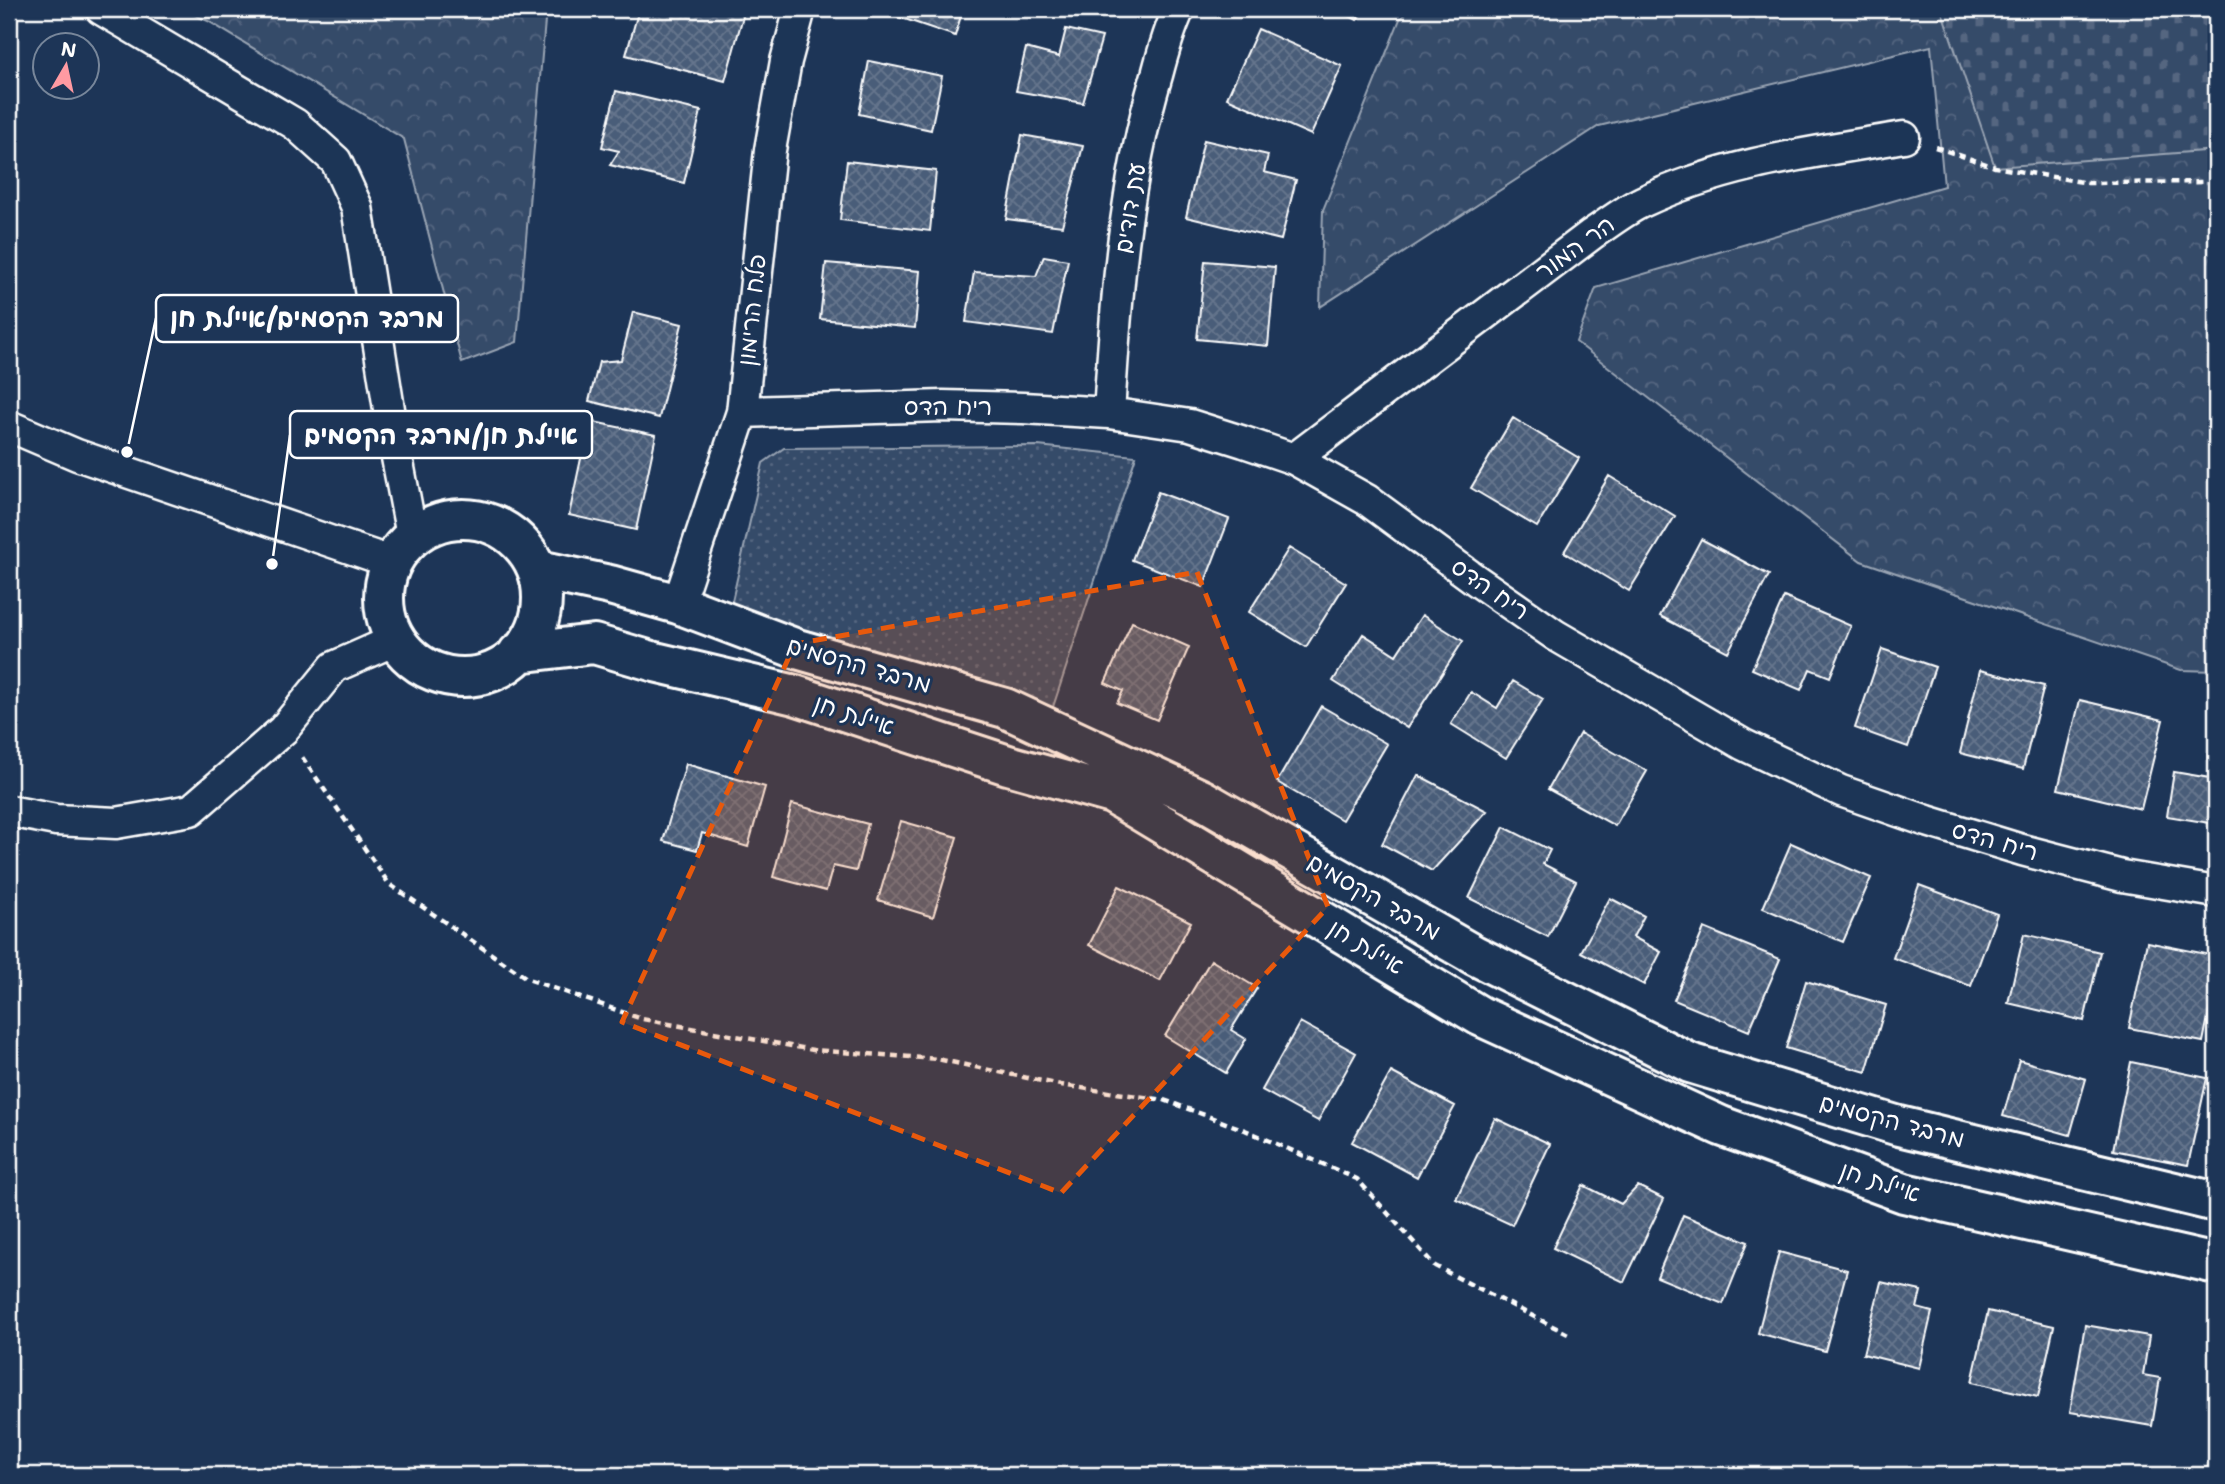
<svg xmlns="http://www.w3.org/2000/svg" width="2225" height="1484" viewBox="0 0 2225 1484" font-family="'Shantell Sans','Playpen Sans Hebrew',sans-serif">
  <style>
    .forest { fill: url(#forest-crowns); stroke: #9aa5b4; stroke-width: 2 }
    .cemetery { fill: url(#cemetery-stones); stroke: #9aa5b4; stroke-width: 2 }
    .park { fill: url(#park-dots); stroke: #9aa5b4; stroke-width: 2 }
    .building { fill: url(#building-cross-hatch); stroke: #fff; stroke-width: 2 }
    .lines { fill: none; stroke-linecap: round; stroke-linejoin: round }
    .street-casing { stroke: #fff; stroke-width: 35 }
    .secondary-casing { stroke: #fff; stroke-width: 44 }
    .path { stroke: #fff; stroke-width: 4.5; stroke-dasharray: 7 5; stroke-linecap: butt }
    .street { stroke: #1d3557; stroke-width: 30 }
    .secondary { stroke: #1d3557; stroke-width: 38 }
    .marked { fill: #e8590c; fill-opacity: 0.2; stroke: #e8590c; stroke-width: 5; stroke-dasharray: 14 9; stroke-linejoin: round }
    .labels { text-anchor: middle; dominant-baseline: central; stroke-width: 6; stroke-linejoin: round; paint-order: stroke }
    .street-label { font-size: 24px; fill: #fff; stroke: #1d3557 }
    .leader { fill: none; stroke: #fff; stroke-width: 2.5 }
    .callout-dot { fill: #fff; stroke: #1d3557; stroke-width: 2.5 }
    .callout { fill: #1d3557; stroke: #fff; stroke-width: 2.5 }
    .callout-label { font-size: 26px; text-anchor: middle; font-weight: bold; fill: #fff }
  </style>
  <defs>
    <pattern id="forest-crowns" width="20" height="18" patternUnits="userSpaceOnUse" patternTransform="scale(1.75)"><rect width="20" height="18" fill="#364b69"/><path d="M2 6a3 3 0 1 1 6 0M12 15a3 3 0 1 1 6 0" fill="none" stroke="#546680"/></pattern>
    <pattern id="cemetery-stones" width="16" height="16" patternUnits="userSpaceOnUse" patternTransform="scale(1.75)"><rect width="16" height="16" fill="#364b69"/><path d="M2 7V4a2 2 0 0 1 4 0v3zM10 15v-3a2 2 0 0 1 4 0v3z" fill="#546680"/></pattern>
    <pattern id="park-dots" width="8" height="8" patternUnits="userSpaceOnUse" patternTransform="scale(1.75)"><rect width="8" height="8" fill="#364b69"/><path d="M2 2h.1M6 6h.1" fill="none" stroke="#546680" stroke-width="1.8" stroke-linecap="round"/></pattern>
    <pattern id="building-cross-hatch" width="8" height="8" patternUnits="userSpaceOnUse" patternTransform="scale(1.75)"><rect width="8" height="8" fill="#4a5d79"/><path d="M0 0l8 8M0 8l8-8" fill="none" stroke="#65758d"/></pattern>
  </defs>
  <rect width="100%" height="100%" fill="#1d3557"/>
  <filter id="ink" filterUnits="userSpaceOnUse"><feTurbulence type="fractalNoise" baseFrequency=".0143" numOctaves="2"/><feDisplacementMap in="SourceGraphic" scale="14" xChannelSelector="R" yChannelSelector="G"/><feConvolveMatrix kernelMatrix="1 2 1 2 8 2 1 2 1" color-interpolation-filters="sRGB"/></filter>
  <g filter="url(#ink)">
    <path class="forest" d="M182,9h364l-29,333 -55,21 -58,-224 -196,-118z
      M1409,9h807v662l-35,-1 -320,-109 -285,-219 20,-54 348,-102 -13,-140 -332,80 -279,181 3,-97 77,-191z"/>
    <path class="cemetery" d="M1941,9h275v141l-221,17z"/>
    <path class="park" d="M1038,446l98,10 -85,257 -321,-103 33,-147 21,-15z"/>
    <path class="building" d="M639,9h106l-20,72 -99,-26z
      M891,9h72l-8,27 -65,-22z
      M1336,9h28l-7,11z
      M1066,29l36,8 -19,66 -67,-12 10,-43 33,9z
      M1258,29l84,37 -31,69 -84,-37z
      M869,61l73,15 -11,54 -72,-16z
      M616,91l85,20 -17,72 -74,-18 9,-14 -17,-4z
      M1022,135l61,11 -21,80 -56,-7z
      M1204,140l64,15 -4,17 32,8 -15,60 -95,-23z
      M847,161l89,10 -6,60 -90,-11z
      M1044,256l24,4 -15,74 -87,-12 8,-50 62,4z
      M1205,261l70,6 -7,79 -71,-7z
      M826,263l94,8 -5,57 -95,-9z
      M633,312l49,12 -23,94 -70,-17 10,-39 22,-2z
      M1513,418l66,40 -42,69 -66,-39z
      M589,421l67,14 -20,95 -67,-15z
      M1609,476l66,40 -46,75 -65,-39z
      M1158,492l71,27 -26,68 -71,-27z
      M1701,539l68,36 -41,77 -68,-36z
      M1289,548l57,35 -40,64 -57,-35z
      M1784,597l67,29 -21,51 -20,-8 -9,21 -49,-21z
      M1422,615l41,26 -56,87 -74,-47 30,-47 33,21z
      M1132,622l57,25 -32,73 -40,-17 6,-12 -18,-8z
      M1882,649l53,18 -27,80 -53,-19z
      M1980,670l64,16 -21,83 -63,-16z
      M1513,681l30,18 -37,59 -55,-34 20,-32 26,16z
      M2080,700l83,20 -22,89 -83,-20z
      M1321,706l66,38 -45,76 -65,-38z
      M1580,733l67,38 -32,55 -67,-37z
      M2216,741v83l-49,-8 7,-44 36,6z
      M686,764l79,23 -17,60 -46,-14 -5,17 -34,-9z
      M1418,775l69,36 -55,60 -50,-27z
      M792,804l76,20 -12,47 -23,-5 -7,25 -53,-14z
      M901,821l56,16 -24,80 -55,-17z
      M1504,827l46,23 -7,14 33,17 -28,56 -79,-39z
      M1791,843l80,35 -28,64 -80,-34z
      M1919,885l78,29 -26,72 -78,-28z
      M1119,886l72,36 -31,59 -71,-36z
      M1610,898l34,18 -11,21 28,15 -17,33 -63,-33z
      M1704,928l76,31 -31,72 -75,-31z
      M2024,934l76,18 -16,69 -76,-18z
      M2147,942l69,14v22l-13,64 -74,-14z
      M1211,960l46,28 -26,42 15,9 -20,34 -61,-37z
      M1806,981l80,24 -20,67 -80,-24z
      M1300,1022l56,31 -38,68 -56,-31z
      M2019,1060l67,19 -16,56 -67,-19z
      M2131,1062l76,16 -19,87 -75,-15z
      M1391,1072l64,34 -38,71 -65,-35z
      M1495,1118l55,26 -38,81 -56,-26z
      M1583,1185l38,19 17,-18 26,13 -40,83 -71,-34z
      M1683,1215l65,27 -25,62 -66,-27z
      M1779,1252l68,18 -22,81 -67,-18z
      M1881,1282l40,9 -4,17 15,4 -13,56 -56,-14z
      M1988,1311l66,15 -16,71 -66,-15z
      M2085,1325l64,11 -6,39 17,3 -8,48 -82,-14z"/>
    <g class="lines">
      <g class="street-casing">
        <path id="street" d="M101,9l194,115 41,37 21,46 38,240 17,89
          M742,412l201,-6 80,2 86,5 81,12 54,17 50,17 73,41 109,80 79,55 189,110 97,46 86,30 95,29 100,26 94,16
          M1109,413c7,-113 15,-229 48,-338 6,-23 12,-45 22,-66
          M9,426l68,29 314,107
          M1294,459l298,-225c17,-11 33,-24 50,-32 82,-39 173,-50 262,-65
          M678,604l64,-192 28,-262 16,-89 14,-52
          M9,811l47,9 60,3 75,-13 92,-80 51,-63 61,-27"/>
      </g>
      <g class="secondary-casing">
        <path id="secondary" d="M384 598a79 79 0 1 1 158 0a79 79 0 1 1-158 0Z
          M539,570l71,15 68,19 119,45 208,59 198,92 271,155 216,108 209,63 317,76
          M518,653l76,-9 61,18 140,33 213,70 104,29 368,222 241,110 183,67 312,71"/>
      </g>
      <path class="path" d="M1935,147l60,20 93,16 128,-1
        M302,757l87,127 139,95 114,40 171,31 124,9 124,26 103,15 81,30 112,49 78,87 133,68"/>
      <use href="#street" class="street"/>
      <use href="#secondary" class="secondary"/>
    </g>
  </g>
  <path class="marked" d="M1197,572l131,335 -267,286 -439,-171 173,-378z"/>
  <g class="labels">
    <g class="street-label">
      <text transform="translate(1130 208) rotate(-81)">עת דודים</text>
      <text transform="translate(1575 248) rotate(-36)">הר המור</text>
      <text transform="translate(752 310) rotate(-84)">פלח הרימון</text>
      <text x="948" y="407">ריח הדס</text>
      <text transform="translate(1490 589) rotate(35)">ריח הדס</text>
      <text transform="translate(859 665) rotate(16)">מרבד הקסמים</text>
      <text transform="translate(854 715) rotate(18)">איילת חן</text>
      <text transform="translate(1995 841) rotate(16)">ריח הדס</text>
      <text transform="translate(1374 897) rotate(30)">מרבד הקסמים</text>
      <text transform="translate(1366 947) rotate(31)">איילת חן</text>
      <text transform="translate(1892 1121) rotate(15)">מרבד הקסמים</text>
      <text transform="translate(1880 1182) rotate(18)">איילת חן</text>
    </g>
  </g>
  <path class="leader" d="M127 452L156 318M272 564L290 435"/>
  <g class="callout-dot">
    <circle cx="127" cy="452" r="7"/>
    <circle cx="272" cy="564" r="7"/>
  </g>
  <g class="callout">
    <rect x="156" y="295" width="302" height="47" rx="7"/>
    <rect x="290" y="411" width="302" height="47" rx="7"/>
  </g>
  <g class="callout-label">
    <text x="307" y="327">מרבד הקסמים/איילת חן</text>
    <text x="441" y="444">איילת חן/מרבד הקסמים</text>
  </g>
  <rect width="2225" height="1484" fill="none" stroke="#1d3557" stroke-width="35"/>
  <rect x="18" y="18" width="2190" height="1449" fill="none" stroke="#fff" stroke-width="2.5" filter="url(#ink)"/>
  <g transform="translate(66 66) rotate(9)"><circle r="33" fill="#1d3557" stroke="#77869a" stroke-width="2"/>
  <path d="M0-5L12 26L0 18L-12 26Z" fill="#ff9aa2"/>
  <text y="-10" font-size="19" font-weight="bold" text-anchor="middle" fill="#ffffff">N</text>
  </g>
</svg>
